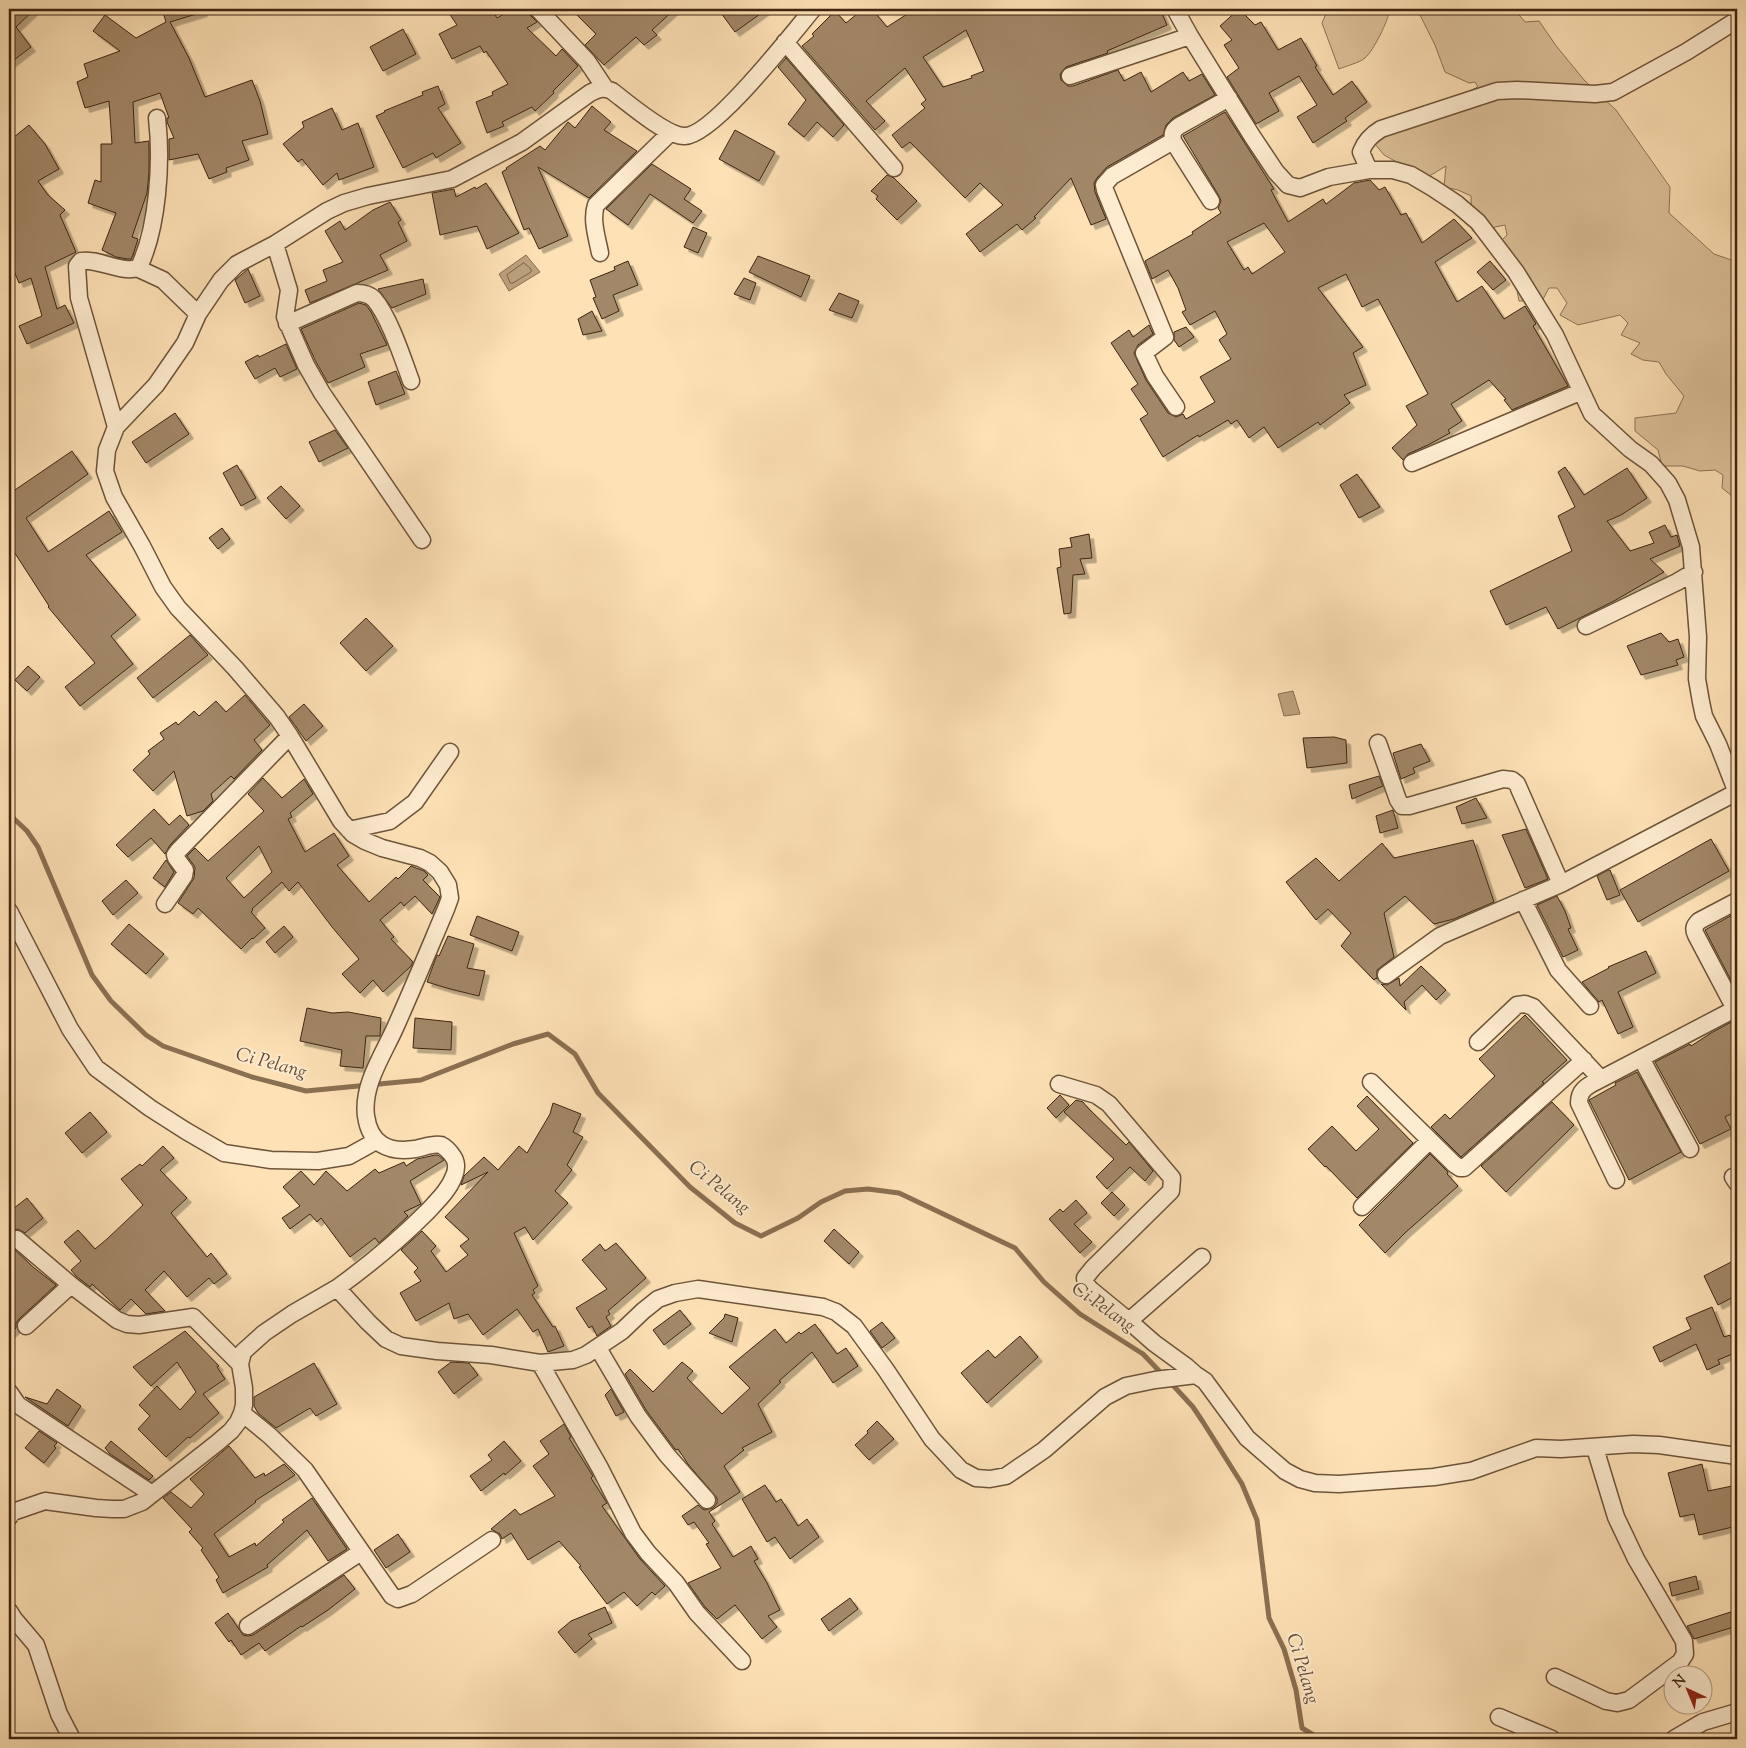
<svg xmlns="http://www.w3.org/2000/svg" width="1746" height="1748" viewBox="0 0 1746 1748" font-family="'Sorts Mill Goudy',serif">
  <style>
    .green { fill: #ddc29a; stroke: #8e7456 }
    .water { fill: #bda27e; stroke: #8a7052 }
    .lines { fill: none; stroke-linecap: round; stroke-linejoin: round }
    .shore { stroke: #7e6448; stroke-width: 1 }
    .stream { stroke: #8a7052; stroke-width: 5 }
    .building { fill: #a28767; stroke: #3e2511; fill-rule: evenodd; filter: url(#shadow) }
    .street-casing { stroke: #6e543a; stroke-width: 19 }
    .street { stroke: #feecd0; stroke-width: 16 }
    .labels { text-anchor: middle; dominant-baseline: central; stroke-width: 4; stroke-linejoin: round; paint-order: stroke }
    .water-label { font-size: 19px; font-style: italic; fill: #644a32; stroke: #feecd0 }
  </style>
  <defs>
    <filter id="shadow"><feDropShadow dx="4.5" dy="4.5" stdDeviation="0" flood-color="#0004"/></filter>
  </defs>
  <rect width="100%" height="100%" fill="#fee2b6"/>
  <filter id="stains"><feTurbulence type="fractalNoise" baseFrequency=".004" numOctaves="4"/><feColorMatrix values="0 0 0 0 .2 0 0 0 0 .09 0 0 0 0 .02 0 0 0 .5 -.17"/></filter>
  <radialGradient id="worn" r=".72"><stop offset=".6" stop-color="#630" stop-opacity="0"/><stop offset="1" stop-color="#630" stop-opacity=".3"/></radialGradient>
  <path class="green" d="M1328,9h62c-2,12 -16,41 -25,49 -6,5 -19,8 -26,11l-17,-46z
    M1417,9h97l11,13 14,-1 18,26 28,34 31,29 54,77 -1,26 45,41 23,8v238l-15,-12 1,-13 -8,-5 -15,1 -17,-5h-21l-4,-16 -23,-19v-13l41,-5 8,-17 -18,-22 -7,-12 -16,-2 -12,-6 9,-11 -19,-8 7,-12 -8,-8 -42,10 -18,-10 7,-12 -10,-15h-8l-7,13h-23l-3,-16 2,-20 -7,-14 -19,-1 15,-15 -2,-10 -10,2 -11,12 -12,-9 -1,-34 -13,-6 -14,-3 2,-21 -20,12 -42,-23 -14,-17 108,-51 -3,-5 -6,1 -24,-11 -10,-27z"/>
  <path class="water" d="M526,255l14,17 -31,19 -10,-17z
    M1293,691l7,23 -16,2 -6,-22z"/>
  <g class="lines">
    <path class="shore" d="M524,263l7,6v3l-18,11h-3l-3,-8z"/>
    <path class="stream" d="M9,814l18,17 11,16 54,128 19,26 35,34 17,11 89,31 54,14 115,-11 92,-36 35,-10 27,20 23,39 92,94 45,36 26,13 37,-18 23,-16 24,-11 23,-2 31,4 116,55 29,34 36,32 63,40 21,22
      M1170,1382l23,25 10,15 39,62 15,36 12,98 15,31 12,41 6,38 18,11"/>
  </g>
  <path class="building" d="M9,9h26l-19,18 15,20 -22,17z
    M162,9h41v3l-33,10 19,36 16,39 47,-17 8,21 8,33 -26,7 7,19 -23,8 1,4 -18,7 -11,-25 -29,6v-21l5,-1 -7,-16v-4h2l-9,-25 -27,9 2,41 14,-2v32l-2,20 -15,44 6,2 -5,16 -2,4h-4l-11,-2 -14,-7 14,-37 -28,-10 7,-23 6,2v-38h11l-3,-43 -24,7 -8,-26 11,-5 -4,-13 36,-13 -27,-20 12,-16 31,23 30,-16z
    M446,9h45l6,9 16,-9h15l2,6 7,7 -10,6 29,28 6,-7 16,17 -25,25 1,2 -19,18 -3,-4 -30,15 2,4 -17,7 -11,-31 17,-7 -1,-3 16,-8 -22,-33 -2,2 -4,-7 -28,13 -13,-25 18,-9z
    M571,9h104l-23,21 5,5 -13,10 -8,-8 -32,28 -19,-20 11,-11z
    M718,9h49l-32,23z
    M863,9h9l15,18 28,-18h245l7,16 -60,26 1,2 -42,14 -6,7 1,6 7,6h5l45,-16 6,11 17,-9 10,20 32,-20 6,9 13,-7 13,21 -42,23 -7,7 -3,10 -56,32 -10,11 -3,5 1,9 11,27 -15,6 -20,-47 -37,39 2,1 -14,12 -5,-6 -37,28 -14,-18 37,-29 -23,-22 -15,15 -55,-56 -8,6 -10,-13 33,-27 -4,-4 5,-4 -21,-32 -39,33 19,20 -10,9 -73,-84 12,-10 -2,-2 23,-23 11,12zM966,30l18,41 -13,5 1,2 -29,9 -20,-30z
    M1239,9l16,16 6,-3 17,28 23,-12 16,28 -2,1 18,28 19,-14 15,21 -22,16 2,3 -34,22 -16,-26 20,-12 -18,-29 -30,17 10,18 -23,13 -29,-47 12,-9 -15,-23 8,-5 -12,-14z
    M403,29l13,25 -33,17 -13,-24z
    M786,58l58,67 -11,12 -16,-15 -13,15 -16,-13 18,-24 -28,-33z
    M438,86l7,18 -7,4 23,35 -25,15 -3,-5 -30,15 -27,-52 9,-4 -1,-1 39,-16 -1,-3z
    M592,106l19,16 -7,8 33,21 -48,47 -51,-31 30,69 -29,13 -10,-21 -5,2 -22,-58 5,-3 -1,-1 34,-22 5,4 23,-28 7,6z
    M332,108l10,22 16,-7 16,44 -35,13 -2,-7 -14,12 -21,-26 -4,3 -15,-18 21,-17 -2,-5z
    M1225,112l49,77 -3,1 17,32 35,-23 3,5 28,-21 16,-3 9,10 6,-3 16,28 5,-2 16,30 32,-24 18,19 -37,24 22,40 25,-16 22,33 21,-13 11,18 -3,2 35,60 -56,24 -8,-10 2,-1 -17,-19 -38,24 11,17 -14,9 2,3 -22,12 -20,9 -5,6 -11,-12 25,-23 -11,-19 22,-12 -50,-95 -16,8 -16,-33 -28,14 45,59 -10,6 13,32 -22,10 6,8 -30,22 -2,-3 -40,26 -14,-21 -15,11 -12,-18 -6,4 -3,-4 -29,17 -1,-2 -35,22 -23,-38 8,-5 -17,-25 7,-5 -27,-41 18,-13 4,7 16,-12 4,9 -15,11 -4,8 12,27 22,33 8,4 7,-3 3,5 29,-17 -15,-25 31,-18 -12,-19 8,-6 -12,-23 -25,14 -8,-13 4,-2 -8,-22 -10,-18 -16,9 -7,-18 48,-27 -1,-2 29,-19 -3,-5 3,-7 -2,-5 -36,-60zM1264,223l21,29 -33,22 -4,-7 -4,3 -17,-28z
    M29,125l16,19 14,25 -21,12 10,14 17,15 -5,5 16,37 -31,15 12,42 8,-4 9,18 -47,21 -8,-18 23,-10 -11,-38 -12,5 -10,-24v-118z
    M735,130l40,22 -16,29 -40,-22z
    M652,164l39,25 -7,10 18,12 -9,12 -43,-29 -22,31 -22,-16z
    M887,175l7,3 23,23 -20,19 -21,-21 2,-3 -7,-5z
    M486,183l33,50 -32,16 -10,-23 -37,9 -8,-42 22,-4 2,8 19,-10 1,2z
    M390,202l11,18 -3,2 9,19 -27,14 8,15 -78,33 -5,-13 22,-9 -4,-11 20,-8 -18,-31 15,-10 5,9 28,-20z
    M693,227l14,6 -9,20 -14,-6z
    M758,256l52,20 -9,21 -52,-25z
    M628,261l10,24 -25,10 6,16 -17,8 -9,-21 3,-1 -6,-17 25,-10 -1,-3z
    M1490,261l16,19 -13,10 -16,-18z
    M248,269l12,27 -15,7 -10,-23z
    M744,278l12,5 -6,17 -16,-6z
    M423,279l3,15 -34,14 -14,-19z
    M839,293l20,8 -7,17 -23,-8z
    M359,303l7,2 5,7 16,33 -27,9 5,13 -37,16 -13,-23 -14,-31z
    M592,311l10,20 -19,4 -5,-16z
    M1186,327l8,10 -15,10 -5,-7v-8z
    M286,344l11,25 -17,8 -5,-9 -20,11 -10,-17 13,-7 1,2z
    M396,371l9,23 -29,11 -8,-23z
    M175,413l14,21 -43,29 -14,-21z
    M335,430l13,18 -29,14 -10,-20z
    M72,451l16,23 -62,44 22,34 61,-41 13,21 -36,23 50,60 -25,21 22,28 -53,42 -15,-19 30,-24 -47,-56 1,-1 -40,-62v-50z
    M237,465l19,33 -15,8 -18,-33z
    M1565,467l19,28 43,-27 20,30 -26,17 -14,6 23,30 24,-8 -5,-11 16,-7 6,12 6,-2 3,11 -30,13 14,13 -50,29 -56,28 -12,-22 -40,18 -16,-34 82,-40 -14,-35 17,-9 -17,-35z
    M1357,474l23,33 -21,11 -19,-33z
    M281,486l19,20 -14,13 -19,-21z
    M222,528l8,11 -12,10 -9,-11z
    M1089,534l3,24 -12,1 5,15 -12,1 -2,38 -7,1 -7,-46 4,-1 -2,-18 13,-2 -2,-9z
    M366,618l27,28 -27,25 -26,-28z
    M1661,633l8,9 9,-3 6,18 -8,3 2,5 -37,10 -14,-29z
    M190,635l18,20 -55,43 -16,-20z
    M28,666l12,11 -13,14 -12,-11z
    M245,695l25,30 -16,15 8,10 -28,29 -3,-3 -20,18 2,7 -10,10 -16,5 -13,-45 -21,20 -20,-21 17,-16 -2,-3 16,-12 -4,-6 16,-11 2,3 16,-14 5,5 17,-15 10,11z
    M304,704l19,22 -17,15 -17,-24z
    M1334,737l12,3 1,23 -40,5 -4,-30z
    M1421,744l9,17 -17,7 2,5 -14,6 -8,-26z
    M1379,776l4,10 -31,13 -3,-14z
    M263,778l19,20 22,-19 9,15 -23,19 2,4 -4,2 17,33 29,-19 15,23 -12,9 32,37 27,-25 2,2 13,-13 13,5 4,4 -5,5 17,17 -8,17 -17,-18 -11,10 -3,-4 -21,18 14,17 -3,2 22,23 -2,4 -28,26 -10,-12 -13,13 -18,-19 17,-15 -27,-32 -34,-45 -9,9 -7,-9 -30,27 1,1 -2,2 14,16 -12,11 -1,-1 -11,11 -43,-41 -5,6 -15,-11 16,-25 1,-11 -8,-11 8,-8 13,13 56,-50 -16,-17zM259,846l13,26 -28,26 -18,-20z
    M1476,798l11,20 -25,6 -6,-17z
    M154,809l15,16 11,-10 9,10 -19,20 -5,9 -14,-16 -23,19 -12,-12z
    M1393,810l5,18 -18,5 -4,-17z
    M1526,829l22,50 -23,9 -23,-53z
    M1711,839l18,32 -91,51 -18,-32z
    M1473,840l21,62 -40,17 -20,5 -29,-28 -21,17 10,44 -17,13v9l-1,-1 -2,2 -33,-34 10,-13 -23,-24 -12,11 -30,-38 30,-24 23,23 43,-38 12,15z
    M166,860l8,12 -9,15 -12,-9z
    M1608,870h2l10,25 -13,5 -10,-24z
    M126,880l12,13 -25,22 -11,-14z
    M1557,896l8,15 6,17 -3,1 10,21 -15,7 -26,-52z
    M1734,914l3,5v73l-32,-62z
    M477,916l42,16 -7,19 -42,-16z
    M129,924l35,30 -18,20 -35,-30z
    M284,926l9,11 -18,16 -9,-11z
    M448,936l26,8 -7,24 18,3 -6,25 -29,-7 -23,-7 10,-27 2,1z
    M1646,951l10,22 -38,19 15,35 -15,7 -16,-34 -3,2 -17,-20 27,-14 -1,-1z
    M1421,966l25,24 -10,10 -14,-15 -18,17 2,8 -25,-26 6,1 12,-7 1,8z
    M307,1008l25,5 16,-1 33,6 -1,18h-14l-3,32 -23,-2 2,-16 -42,-9z
    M1525,1015l42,45 -25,22 2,1 -83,74 -30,-30 14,-13 5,5 45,-43 -16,-17z
    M415,1018l37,4 -1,28 -38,-2z
    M1737,1019v12l-6,10 6,6v64l-12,6 6,12 -31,15 -45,-82 35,-18 1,2 20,-13z
    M1637,1072l44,80 -52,28 -40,-80 27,-15 -1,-2z
    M1060,1095l9,10 -13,13 -9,-10z
    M1367,1096l46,47 -56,55 -31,-32 -1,1 -17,-18 24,-23 24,25 23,-22 -22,-23z
    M1076,1100l7,2 5,6 38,37 3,-3 24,29 -8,10 -15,-14 -23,22 -11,-12 18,-18 -50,-47z
    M1552,1102l22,23 -68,67 -25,-26z
    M553,1103l28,11 -8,18 10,5 -16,28 5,5 -17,21 13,12 -35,37 -8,-13 -11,6 24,53 -5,4 2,3 -3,2 21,32 2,-1 9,20 -16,6 -10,-23 -5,3 -16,-23 -34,26 -15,-21 -14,5 -5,-16 -33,18 -16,-28 21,-12 -7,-9 4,-4 -17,-18 21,-19 14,15 -5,5 15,21 22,-17 -8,-9 9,-7 -24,-22 43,-45 -27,13 3,-9 20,-19 14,13 21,-24 8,7 23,-39z
    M90,1112l17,20 -25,21 -17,-20z
    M163,1146l11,12 -14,12 27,28 -16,15 36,44 4,-4 16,21 -13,10 -5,-6 -22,19 -23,-26 -19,19 20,21 -19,3 -15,-15 -11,11 -28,-26 -2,3 -14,-11 -5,-6 10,-9 -17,-19 14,-12 17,19 12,-10 36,-34 -22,-26 19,-15 2,2z
    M1430,1154l18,18 -1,2 11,12 -52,46 -21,21 -26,-28z
    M435,1155h3l6,5 -34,21 11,23 -17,8 4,4 -29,27 -4,-5 -25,19 -29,-39 -4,4 -7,-8 -20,15 -8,-11 18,-12 -17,-19 18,-16 13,14 12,-14 21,20 28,-22 4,4 25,-11 2,4 11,-7z
    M1112,1192l13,13 -11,11 -13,-13z
    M27,1198l16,20 -18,15 -7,-4 -5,1 -4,4v-22z
    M1076,1200l11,13 -13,11 18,18 -12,11 -31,-34 11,-10 3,3z
    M834,1229l25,23 -10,12 -25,-23z
    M616,1243l30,35 -38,33 2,3 -4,3 5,9 -14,10 -5,-10 -3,2 -13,-20 31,-19 -25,-29 18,-16 5,7z
    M9,1244l24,23 23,18 -37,34 -3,4v5l-7,7z
    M1737,1259v36l-19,10 -14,-29z
    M1712,1307l12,30 6,-2 7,17 -19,8 2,4 -13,6 -11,-26 -36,18 -7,-15 38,-18 -5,-11z
    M680,1310l11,14 -27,21 -11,-15z
    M725,1314l13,4 -6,24 -23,-9 15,-15z
    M882,1322l13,16 -13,10 -12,-17z
    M815,1324l22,30 9,-6 12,18 -25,17 -21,-31 -33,29 2,1 -23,22 14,28 -30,16 2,2 -20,16 16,26 -31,20 6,9 -3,3 21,33 18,-11 7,13 -4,2 13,22 13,27 -12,6 9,11 -15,12 -27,-34 -18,14 -12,-12 -17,-24 33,-15 -15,-24 3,-1 -15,-21 -6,3 -6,-9 16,-11 6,5 9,-2 4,-5v-5l-29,-34 -10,-15 -2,1 -1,-1 -29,-39 -21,-36 5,-5 23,23 29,-30 11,9 -6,7 35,36 28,-26 -21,-21 46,-38 11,14 13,-11 2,2z
    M185,1331l34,35 -2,1 8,12 -22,15 16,19 -29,25 -2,-1 -22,20 -28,-28 12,-13 -11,-11 18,-19 23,24 16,-18 -19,-30 -26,24 -18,-19z
    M1020,1336l18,21 -51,46 -26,-30 27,-23 7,8z
    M451,1362l18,1 9,12 -24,19 -16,-22z
    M314,1363l23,41 -21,12 -6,-8 -34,20 -18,-15 -4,-7v-9z
    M57,1389l24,17 -13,20 -43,-29 22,7z
    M611,1389l13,23 -8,4 -11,-21z
    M877,1421l17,18 -25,21 -14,-15 13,-12 -1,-2z
    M564,1424l7,13 -2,1 22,35 2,3 -2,2 16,25 -5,3 38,53 25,27 -10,9 -3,-3 -15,14 -13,-14 -17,12 -28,-37 2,-1 -22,-25 -31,19 -17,-27 -9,6 -2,-5 -9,-5 24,-20 5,6 35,-19 -22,-30 16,-12 -9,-13z
    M39,1431l18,12 -3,3 2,2 -12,15 -19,-15z
    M111,1441l42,35 -4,4 -39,-26 -5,-6z
    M504,1441l17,20 -16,14 -1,-2 -23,18 -11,-15 22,-16 -4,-5z
    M229,1446l26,32 9,-5 1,3 19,-12 11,11 -40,26 1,1 -42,32 15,23 26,-14 1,3 28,-24 -2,-2 30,-22 35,51 -19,12 -21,-31 -40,35 1,2 -45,26 -7,-13 3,-3 -18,-27 2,-2 -14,-16 3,-3 -29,-31 8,-6 20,16 13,-14 -14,-15z
    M1702,1464l6,27 29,-6v41l-38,9 -5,-21 -14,3 -12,-44z
    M765,1485l11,17 5,-3 17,27 9,-7 12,18 -29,22 -15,-22 -8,5 -25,-43z
    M398,1534l12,18 -24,16 -12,-18z
    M344,1575l11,14 -27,21 -26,17 -1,-1 -36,25 -6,-8 -18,12 -10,-15 -2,2 -14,-19 13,-10 15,22 5,1 5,-1z
    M1696,1576l3,13 -27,7 -3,-13z
    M850,1598l8,11 -29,22 -8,-12z
    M605,1607l7,16 -24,11 4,5 -17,14 -17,-21 13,-11z
    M1737,1610v16l-43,13 -7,-13z"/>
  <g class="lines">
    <g class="street-casing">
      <path id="street" d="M538,9l49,52 18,27
        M813,9c-21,25 -99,126 -128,127 -18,1 -57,-33 -73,-45 -9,-4 -14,-2 -22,2l-68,49 -70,37 -84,17 -24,7 -17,8 -52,33 -38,20 -16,16 -23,34 -13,29 -29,42 -40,42 -9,23 -2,21 9,26 28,49 21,41 15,21 57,60 42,49 13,19 51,85 12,13 12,7 17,7 38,10 10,5 10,9 8,13 2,13 -4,11c-17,40 -33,79 -51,119 -12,27 -33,57 -29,88 4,28 22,37 49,33 7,-1 18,-6 26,-4 4,2 8,6 11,10 5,6 5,14 2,21 -5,14 -17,25 -27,36 -28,28 -58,53 -90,76l31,34 18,17 15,7 36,5 54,4 49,8 33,-3 13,-5 36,-24 21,-20 15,-12 17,-6 23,-4 125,18 13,5 18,14 32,44 46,69 29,31 15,8 14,1 16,-3 38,-26 61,-53 21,-11 29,-6 41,-5 9,6 42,57 38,33 15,8 15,4 24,1 95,-7 37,-6 65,-23 25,1 72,-5 26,1 78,11
        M1175,9l15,27 62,100 24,36 12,13 12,3 29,-11 40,-7h24l18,5 22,13 24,16 21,18 38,50 39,63 37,79 38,35 21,15 17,19 9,17 14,47 7,90 -1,42 4,23 3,14 14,28 19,49
        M785,42l109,126
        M1070,76l120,-40
        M1173,141l-61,35 -8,9 1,5 60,147 -21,16 11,23 21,31
        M1369,170l-8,-18c4,-11 10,-17 20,-23l116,-38 20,-1 78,4 18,-2 73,-40 51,-32
        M1211,201l-38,-60c-1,-7 -1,-10 6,-15l50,-28
        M275,244l14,46 -4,27 21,48 16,28 100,147
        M600,253c-3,-16 -9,-33 -4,-48l74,-72
        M137,268l26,12 35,34
        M287,324l70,-31c7,0 12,1 17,6 15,17 29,60 37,82
        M116,427l-37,-129 -2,-32 4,-5c17,-3 43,14 58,6 19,-40 23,-105 18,-149
        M1412,463l168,-71
        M1586,626l91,-44 17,-10
        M1378,743l20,57 4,6h7l94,-27 9,1 5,4 44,100
        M349,830l41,-9 25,-19 35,-50
        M1523,900l35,70 32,36
        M165,904l19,-28 1,-6 -9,-12 -1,-3 3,-4 112,-115
        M9,911l61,118 26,39 54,40 36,23 38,22 47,7 47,1 31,-5 27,-15
        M1386,975l54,-39 121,-52 176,-92
        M1478,1042l39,-37 8,-1 8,3 68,72 134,-70 -39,-74c-3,-6 -2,-9 3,-14l38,-20
        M1641,1058l49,91
        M1601,1079c-11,6 -22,9 -22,24l37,77
        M1371,1082l83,82 6,4h4l120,-108
        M1059,1084l37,11 13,9 63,74 -1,13 -78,77 -8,10 1,6 4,5 39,32
        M1733,1177l4,6
        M1362,1207l68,-67
        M17,1239l54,46 46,35 10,4 12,1 54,-8 47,47
        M26,1326l45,-41
        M598,1348l40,68 29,39 40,45
        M540,1363l60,105 33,65 15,20 28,30 21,30 45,48
        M1196,1375l-9,-8 -33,-24 -25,-22 73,-64
        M9,1392l9,13 134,89
        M242,1413l28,23 35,34 87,126 6,3 14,-5 80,-54
        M9,1517l4,-5 32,-11 51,7 16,1h12l18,-7 75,-59 14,-12 7,-9 4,-9 2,-8v-17l-4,-24 3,-12 21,-19 28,-19 45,-26
        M9,1611l5,8 22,26 23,69 13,25
        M248,1626l113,-74
        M1555,1677l51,24 11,2 12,-3 51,-38 5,-8 -1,-13 -48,-82 -20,-42 -21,-69
        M1499,1717l53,22
        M1674,1739l29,-17 34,-10"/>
    </g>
    <use href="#street" class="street"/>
  </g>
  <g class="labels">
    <g class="water-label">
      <text transform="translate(271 1064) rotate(15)">Ci Pelang</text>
      <text transform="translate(719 1188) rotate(39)">Ci Pelang</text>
      <text transform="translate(1103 1308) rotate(35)">Ci Pelang</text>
      <text transform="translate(1302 1669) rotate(73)">Ci Pelang</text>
    </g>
  </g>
  <rect width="1746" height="1748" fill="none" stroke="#fee2b6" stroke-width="30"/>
  <rect x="10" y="10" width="1726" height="1728" fill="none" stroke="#3e2511" stroke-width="2.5"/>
  <rect x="15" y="15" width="1716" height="1718" fill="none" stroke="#3e2511"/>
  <g transform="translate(1688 1690) rotate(316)"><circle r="24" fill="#feecd0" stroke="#b19c84"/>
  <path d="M0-4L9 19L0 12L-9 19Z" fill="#8f2418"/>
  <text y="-8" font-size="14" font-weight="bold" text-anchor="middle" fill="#3e2511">N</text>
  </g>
  <rect width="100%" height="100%" filter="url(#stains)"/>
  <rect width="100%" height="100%" fill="url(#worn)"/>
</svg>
